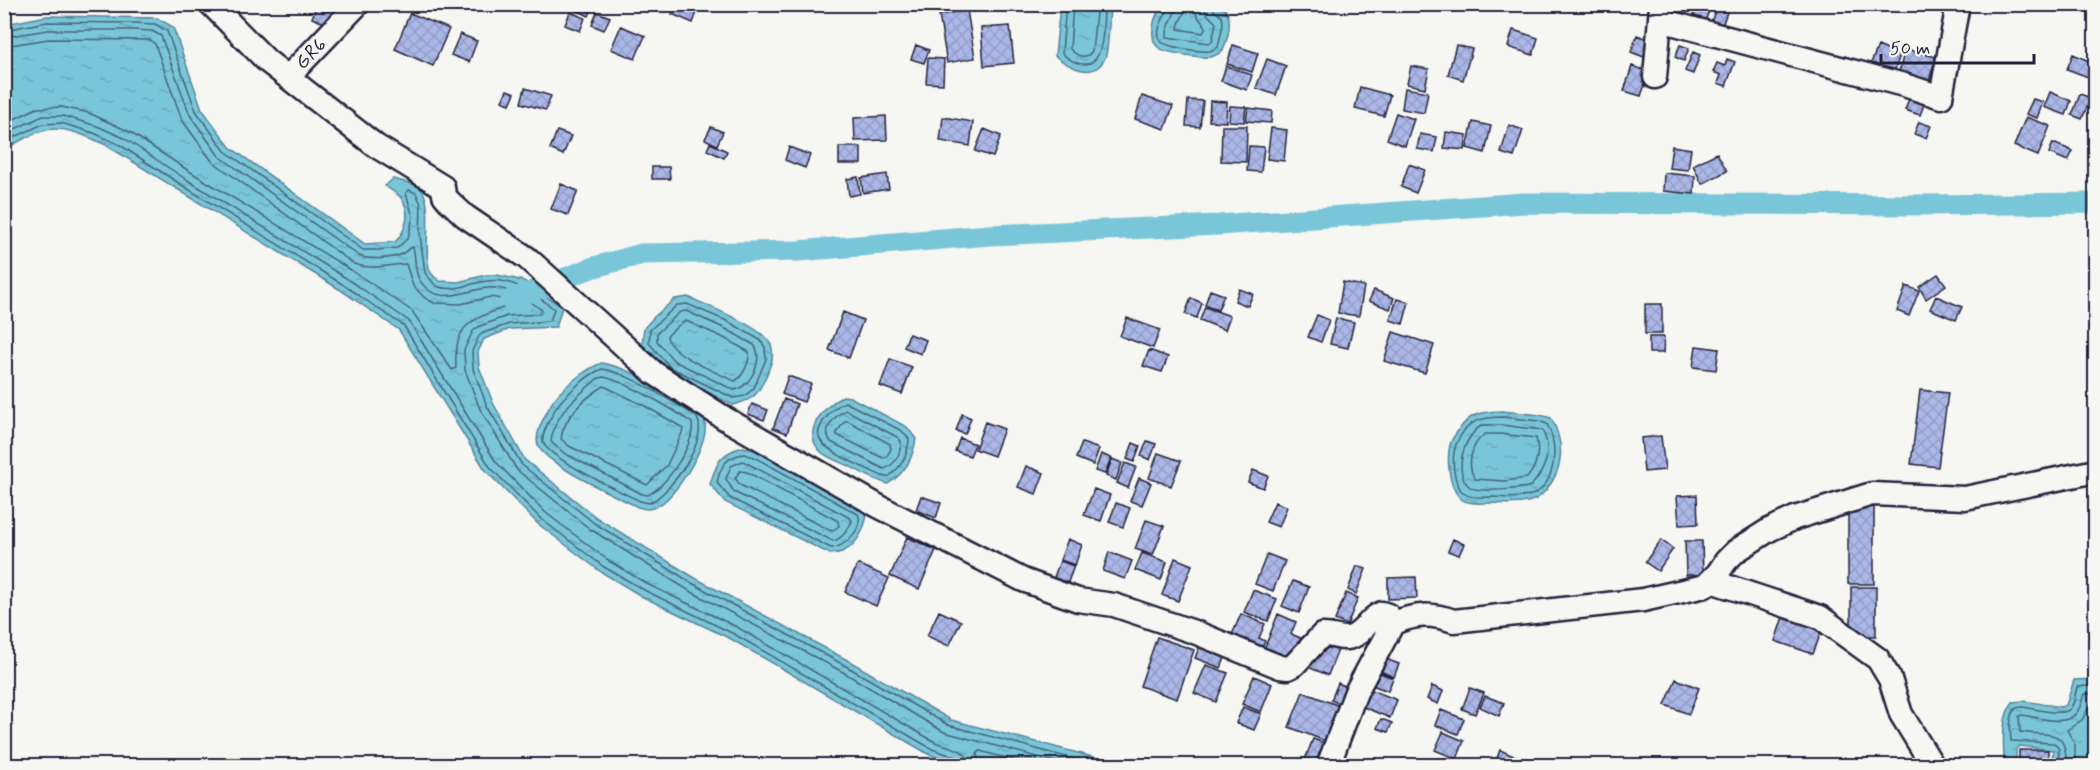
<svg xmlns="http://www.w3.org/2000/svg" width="2100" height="770" viewBox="0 0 2100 770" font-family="Mynerve,sans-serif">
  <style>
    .water { fill: url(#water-ripples); stroke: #57849a; stroke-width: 1.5 }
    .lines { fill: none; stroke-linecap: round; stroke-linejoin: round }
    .shore { stroke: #45647a; stroke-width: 1.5 }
    .canal { stroke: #7ac6d9; stroke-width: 21 }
    .building { fill: url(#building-cross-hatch); stroke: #22223b; stroke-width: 1.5 }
    .minor-casing { stroke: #22223b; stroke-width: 27 }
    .minor { stroke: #f6f6f2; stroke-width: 22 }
    .labels { text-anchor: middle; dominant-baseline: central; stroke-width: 4.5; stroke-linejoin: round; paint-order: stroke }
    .street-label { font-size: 20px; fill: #22223b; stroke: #f6f6f2 }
  </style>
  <defs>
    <pattern id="water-ripples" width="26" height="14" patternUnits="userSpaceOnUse" patternTransform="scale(1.5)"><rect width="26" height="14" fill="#7ac6d9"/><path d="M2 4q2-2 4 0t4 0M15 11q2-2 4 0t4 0" fill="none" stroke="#69aabb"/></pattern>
    <pattern id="building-cross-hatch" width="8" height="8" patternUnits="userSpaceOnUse" patternTransform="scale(1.5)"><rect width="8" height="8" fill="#abb7e7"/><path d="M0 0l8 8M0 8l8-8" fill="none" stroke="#939dc7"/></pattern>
  </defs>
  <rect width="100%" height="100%" fill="#f6f6f2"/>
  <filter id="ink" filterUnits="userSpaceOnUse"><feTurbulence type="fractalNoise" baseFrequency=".0167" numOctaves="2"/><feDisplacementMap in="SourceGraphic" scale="12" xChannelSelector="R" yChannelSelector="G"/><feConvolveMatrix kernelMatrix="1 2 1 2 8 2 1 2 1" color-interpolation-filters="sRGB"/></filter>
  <g filter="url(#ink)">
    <path class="water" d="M1060,5h50c-1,11 -1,44 -5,53 -11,23 -36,9 -50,-2z
      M1202,5l23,4c8,12 3,29 -2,41 -4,4 -8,6 -13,7 -9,1 -44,-4 -51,-9 -11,-8 -6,-35 5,-42 9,-5 28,-2 38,-1z
      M47,16l110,2 16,9 29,82 28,38 135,97 30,-2c11,-11 17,-30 6,-44 -3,-5 -11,-8 -16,-12l8,-7c8,2 21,4 27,9 15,14 2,63 10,83 2,4 7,8 10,10l18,1 28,-7h11l27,6 38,26 -6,20 -46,2 -26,10 -6,13 1,15 14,36 32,57 72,58 98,60 154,83 102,59 173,45h-159l-35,-10 -199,-116 -88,-42 -42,-25 -64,-49 -51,-52 -87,-141 -60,-41 -233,-144c-18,-8 -43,-21 -64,-14 -12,3 -23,11 -34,16l-3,4v-127z
      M688,297c18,8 77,31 83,48 4,12 -1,21 -5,31 -8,19 -13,24 -33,29l-67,-33 -24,-28 2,-16 10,-11 21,-18z
      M602,363c37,7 71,34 102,54 2,8 2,15 -1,23 -6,20 -33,68 -55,69 -3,0 -7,-1 -10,-2 -20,-10 -94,-43 -100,-62 -4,-12 7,-29 12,-39 7,-15 37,-38 52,-43z
      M843,396l7,1 57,30 9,12c-4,21 -10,33 -28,45 -14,-4 -26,-11 -39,-18 -9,-4 -22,-8 -29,-15 -19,-21 4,-44 23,-55z
      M1502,411l38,4 11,3c13,24 14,50 -5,72 -3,3 -6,7 -10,9 -13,6 -31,5 -45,4 -9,0 -24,2 -31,-5 -8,-8 -10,-19 -11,-29 -1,-10 -1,-23 4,-31 15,-23 21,-26 49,-27z
      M743,447l14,4 105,58 5,6c-4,20 -15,39 -37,39l-105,-52 -15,-18c7,-22 10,-31 33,-37z
      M2095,679v86h-43l1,-15 -34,-4 -3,3v16h-12c0,-20 -4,-47 9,-63l10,-1 38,6 5,-2 8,-25z"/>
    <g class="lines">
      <path class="shore" d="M1066,4l-4,49c6,6 15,12 25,11 19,-3 16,-44 17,-60
        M1073,4l-3,45c6,7 16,11 22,2l5,-47
        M1169,4c-1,11 -15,23 -9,36 3,7 41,12 50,11 4,-1 5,-2 8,-4l5,-23 -1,-8 -8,-5 -2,-7
        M1177,4c-1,13 -11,20 -10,33l42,6 3,-2 4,-18 -10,-10 -2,-9
        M1186,4c0,10 -8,17 -8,25l25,4 3,-6 -9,-11 -2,-12
        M4,30l43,-8 86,1 22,1 12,7 29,80 29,40 138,99h16l18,-2 11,-10 5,-21 -7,-24 3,-3 7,3 5,11 -1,31 5,38 11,13c17,7 34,-3 51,-5 24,-4 49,13 67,28l-4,12 -41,3 -26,9 -4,3 -7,15 1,18 14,37 35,59 72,58 98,60 154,83 102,59 152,41
        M4,37l44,-7h85l19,1 9,5 29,79 29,41 140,100c11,4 30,3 41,-1 5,-2 8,-7 13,-8 3,10 1,23 6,32 19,33 51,6 77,9 18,2 31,11 46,22l-2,4 -33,2 -27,10 -7,5 -9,19 1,20 15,39 37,61 73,59 98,61 155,82 101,60 127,34
        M4,46l45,-7 101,1 5,4 27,76 30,41 142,103c17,6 35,1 52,0l7,22 12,12 9,5 27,1 29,-7 22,4 1,4c-4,2 -8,2 -13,4 -34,12 -46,20 -44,59l-4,2 -40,-59 -61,-41 -162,-99 -61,-40 -39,-18 -27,-6 -25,1 -33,16
        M4,134l39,-18h20l34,10 27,12 60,40 162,100 63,43 87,141 50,51 63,48 40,24 88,42 198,115c14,5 33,6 35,24
        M4,142l39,-18 18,-1 33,10 26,12 60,39 162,100 62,42 86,141 51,52 63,48 42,24 88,43 198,115 27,9 3,8
        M687,304l42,18 31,18 5,7 1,12 -12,29 -9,8 -12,2 -63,-31 -21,-24 1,-13 27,-25z
        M686,311l40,18 28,16c11,14 -4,43 -20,45l-60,-29 -17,-20v-8l23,-21z
        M686,321l36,16 27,15c1,9 -6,25 -14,29 -16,-7 -66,-27 -68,-45l13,-12z
        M602,369c26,3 69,33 93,46 18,21 -25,79 -46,88l-9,-2c-16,-8 -96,-44 -97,-60 -1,-10 7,-21 11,-30 7,-13 34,-37 48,-42z
        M603,377c20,3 72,33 89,46 3,21 -25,62 -44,72l-6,-1 -78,-41 -13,-11c3,-29 26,-45 46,-63z
        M604,386l41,20 38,22 -1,5 -15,32 -20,20 -78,-39 -8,-7c2,-22 25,-42 43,-53z
        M845,402l57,29 7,8c-1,17 -8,29 -21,38l-6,-1c-14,-7 -60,-25 -63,-39 -2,-6 2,-12 5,-17 6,-8 12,-14 21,-18z
        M846,410l51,27 4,4c0,12 -5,24 -17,28l-53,-27c-10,-12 3,-26 15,-32z
        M1502,417l37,4 8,3c11,20 10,58 -13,70 -12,5 -29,4 -41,3 -8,0 -21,2 -28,-3 -13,-9 -14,-39 -8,-52 11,-22 22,-24 45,-25z
        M845,421h3l42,23 1,5 -4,7 -4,2 -46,-23v-3z
        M1483,425h18l41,5c11,20 3,40 -11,56 -9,3 -54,7 -61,1 -18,-14 -6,-53 13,-62z
        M1485,434h16l35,4c4,15 1,28 -9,40l-23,3 -29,-2c-9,-14 -4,-35 10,-45z
        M744,454l10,3 104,57c6,14 -13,34 -27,34l-101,-50 -13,-15c3,-17 10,-27 27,-29z
        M743,461l107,57 2,3c-4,9 -10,18 -19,20l-99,-49 -8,-13 5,-13z
        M740,471l7,1 91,49 1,5 -7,5 -92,-46 -5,-7z
        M979,766l-2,-12 3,-3 55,15
        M2058,766l1,-17 -5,-6 -43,-2c-1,-11 -2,-25 5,-33l6,-1c10,1 40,10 48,2 5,-5 5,-16 7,-22l19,-2
        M2066,766c1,-40 -16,-29 -46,-34l-1,-16 3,-1c15,2 45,13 55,-3 4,-5 5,-12 7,-18l12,-1
        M2075,766v-21l-8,-15 15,-10 9,-17 5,-1"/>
      <path class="canal" d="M510,300l81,-32 51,-14 156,-3 192,-16 228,-10 306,-22 398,2 174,-2"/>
    </g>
    <path class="building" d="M317,4h24l-9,22 -20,-8z
      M576,4h18l-5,12 -15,-7z
      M676,4h24l-7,19 -21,-9z
      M922,4h15v7h-16z
      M1679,4h11l-7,18 -9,-4z
      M1698,4l12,4 -7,19 -12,-5z
      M1718,4l11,3 -9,24 -11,-4z
      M967,10l8,48 -28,5 -8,-48z
      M570,12l15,6 -5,13 -15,-6z
      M597,12l13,5 -6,13 -12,-5z
      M410,13l39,16 -16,37 -38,-17z
      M621,26l24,10 -10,23 -24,-10z
      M1010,26l4,37 -30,3 -3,-38z
      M1513,30l25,8 -5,17 -25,-8z
      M460,34l17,7 -8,21 -18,-7z
      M1637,35l18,7 -6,17 -18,-7z
      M916,45l13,5 -5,13 -13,-4z
      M1233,45l25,8 -6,19 -25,-8z
      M1456,45l16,4 -9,31 -15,-5z
      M1680,45l9,3 -5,13 -9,-4z
      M1878,46l22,9 -6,17 -23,-9z
      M1905,49l31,8 -9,31 -30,-8z
      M1693,52l7,3 -7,19 -8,-3z
      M2073,54l23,10v16l-29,-11z
      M928,58l16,1 -1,25 -17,-1z
      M1267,59l19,7 -10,29 -20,-7z
      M1727,59l8,3 -9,24 -8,-3 3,-8 -8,-3 4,-9 8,3z
      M1226,66l26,9 -5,15 -26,-9z
      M1411,66l18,3 -4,19 -18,-4z
      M1632,66l17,6 -8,24 -17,-5z
      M1360,87l30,8 -6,21 -29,-7z
      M525,88l26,8 -5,14 -25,-7z
      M1405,88l23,4 -4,21 -22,-4z
      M507,90l8,3 -5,11 -8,-3z
      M1912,91l15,6 -7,18 -15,-5z
      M2050,92l21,9 -5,14 -22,-8z
      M2080,94l11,4 -9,21 -10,-4z
      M1142,96l31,10 -8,23 -30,-10z
      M2033,99l10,3 -6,16 -11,-4z
      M1188,100l15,1 -3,26 -14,-1z
      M1210,101l17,1 -1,20 -17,-1z
      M1230,106l16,1 -2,15 -15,-1z
      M1248,108l24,3 -1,12 -25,-2z
      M1396,113l18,6 -9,27 -18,-7z
      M886,116l1,24 -32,1 -1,-23z
      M943,117l30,5 -3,24 -30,-5z
      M2026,117l24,9 -12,30 -24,-10z
      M1473,122l18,4 -6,27 -18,-5z
      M1919,122l12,4 -5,12 -12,-4z
      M1509,125l14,5 -9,27 -13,-4z
      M1222,126h25l-1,36 -25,-1z
      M711,127l12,5 -6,13 -12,-6z
      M1271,128l16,2 -3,31 -17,-2z
      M984,129l17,7 -8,21 -18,-6z
      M557,131l14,5 -8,19 -13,-6z
      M1446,132l21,3 -2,15 -21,-2z
      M1420,134l17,3 -3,15 -17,-3z
      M710,143l17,8 -3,7 -17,-8z
      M2053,143l20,8 -5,10 -19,-8z
      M1249,146l15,1 -3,25 -14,-1z
      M1672,146l19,3 -3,21 -19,-2z
      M789,147l21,8 -5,13 -20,-8z
      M839,147h22v17h-22z
      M1717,153l10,18 -25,13 -9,-19z
      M1409,164l16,6 -9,23 -15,-6z
      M652,167h17l1,12h-18z
      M1664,173l31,3 -1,18 -31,-3z
      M887,174l2,15 -26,4 -2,-15z
      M858,177l2,17 -11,2 -2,-17z
      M561,184l17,7 -10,24 -17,-6z
      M1938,274l8,11 -20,14 -7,-12z
      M1343,282l21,4 -5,30 -21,-3z
      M1906,286l13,5 -10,25 -12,-5z
      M1239,289l14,5 -5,12 -13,-5z
      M1210,290l14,5 -6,15 -13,-5z
      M1374,290l20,8 -4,11 -21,-8z
      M1936,296l26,11 -6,13 -26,-11z
      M1191,298l11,5 -5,15 -12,-4z
      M1397,299l12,3 -6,22 -13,-4z
      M1645,304h17v30h-17z
      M1205,307l25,9 -5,14 -25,-10z
      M843,312l20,8 -14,38 -20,-8z
      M1317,315l12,5 -8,22 -13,-5z
      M1127,318l33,12 -7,18 -33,-12z
      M1336,318l18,4 -6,26 -18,-4z
      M1393,332l41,13 -9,28 -41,-12z
      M909,334l17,6 -5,14 -17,-7z
      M1649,337h15l-1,16h-14z
      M1696,346l23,3 -3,21 -23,-3z
      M1149,350l19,7 -6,15 -19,-6z
      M890,359l22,8 -10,27 -22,-8z
      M788,376l23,8 -7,18 -22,-8z
      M1920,390l28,3 -10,74 -27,-3z
      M784,399l13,5 -10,29 -14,-5z
      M752,404l16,6 -4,10 -16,-6z
      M962,414l9,4 -6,16 -9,-3z
      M985,422l19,7 -10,27 -19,-7z
      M1661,436l4,34 -21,2 -3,-34z
      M960,438l15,6 -5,12 -15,-5z
      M1147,441l9,3 -6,16 -9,-4z
      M1082,443l17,6 -6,16 -17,-7z
      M1133,443l7,3 -6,16 -7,-3z
      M1158,453l23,8 -10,25 -22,-8z
      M1101,454l10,4 -6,16 -10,-3z
      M1112,459l10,4 -6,17 -10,-4z
      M1125,463l11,4 -8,21 -11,-5z
      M1026,466l18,7 -8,21 -18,-7z
      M1253,470l15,6 -5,12 -15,-6z
      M1139,478l12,5 -9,22 -12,-4z
      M1094,489l16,6 -9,26 -17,-6z
      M1697,495l1,29 -19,1 -2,-29z
      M921,496l20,7 -5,15 -20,-8z
      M1275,502l12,5 -8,20 -13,-5z
      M1116,503l14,5 -7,19 -14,-5z
      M1874,504v80h-26v-79z
      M1146,520l18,6 -11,29 -18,-6z
      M907,537l29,13 -17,39 -29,-13z
      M1068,539l14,6 -7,20 -15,-5z
      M1453,539l11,5 -5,11 -11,-4z
      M1661,540l12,9 -15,22 -13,-9z
      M1685,541h17l1,34h-17z
      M1109,552l23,9 -7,18 -22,-8z
      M1142,553l25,9 -6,18 -26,-10z
      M1267,554l18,7 -12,30 -18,-7z
      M1175,558l17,7 -14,36 -16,-6z
      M1060,561l14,5 -9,24 -14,-5z
      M858,564l31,14 -13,28 -31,-14z
      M1357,566l9,3 -10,25 -8,-4z
      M1416,577l1,21 -29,1v-21z
      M1293,581l16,6 -10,26 -17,-7z
      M1851,587h25v49h-25z
      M1253,590l24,9 -9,22 -24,-9z
      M1346,593l12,5 -11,27 -12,-5z
      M939,611l22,10 -12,25 -22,-10z
      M1241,614l24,10 -6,14 6,3 -6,15 -31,-12z
      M1278,614l18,8 -5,12 12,5 -10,25 -30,-12z
      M1783,617l39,13 -9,24 -38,-13z
      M1157,637l37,13 -17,49 -37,-13z
      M1326,639l14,6 -12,30 -23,-9z
      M1201,643l26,10 -6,15 -26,-10z
      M1383,658l16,6 -5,13 -16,-7z
      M1206,665l22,8 -12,29 -22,-9z
      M1378,672l15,6 -5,13 -16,-6z
      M1254,676l18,8 -11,28 -19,-8z
      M1676,679l23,9 -10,26 -24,-9z
      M1338,683l16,7 -7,17 -16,-7z
      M1432,686l11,5 -5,13 -11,-5z
      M1470,688l14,5 -9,21 -13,-5z
      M1369,689l28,11 -7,18 -29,-12z
      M1303,692l39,15 -14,35 -39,-15z
      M1485,696l19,7 -5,13 -19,-9z
      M1243,707l18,7 -7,16 -18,-7z
      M1441,710l23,9 -6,15 -23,-9z
      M1381,719l11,4 -4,9 -11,-4z
      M1443,732l21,9 -7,18 -22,-9z
      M1313,739l14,5 -9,22 -14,-4z
      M1500,750l18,8 -3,8h-21z
      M2019,750h29v16h-29z"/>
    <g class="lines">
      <g class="minor-casing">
        <path id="minor" d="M211,4l56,57 109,85 67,41 1,8 5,6 16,15 62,42 127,115 72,46 152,87 145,74 55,20 36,5 83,28 83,34 8,1 6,-3 28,-30c9,-1 17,4 25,3 15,-1 22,-21 35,-25l6,2 5,8c24,-9 37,-10 61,-2l189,-21 62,-14 13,-13 8,-12 10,-10 33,-21 26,-12 77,-24 93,4 131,-27
          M1660,20l244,65 37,12 17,-93
          M288,77l70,-73
          M1655,77l6,-71
          M1711,581l109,36 58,42 12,20 11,35 32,52
          M1328,766l28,-74 37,-69"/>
      </g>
      <use href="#minor" class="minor"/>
    </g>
  </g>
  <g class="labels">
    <g class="street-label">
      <text transform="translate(311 54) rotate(-45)">GR6</text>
    </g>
  </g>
  <rect width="2100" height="770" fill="none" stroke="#f6f6f2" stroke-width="24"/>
  <rect x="12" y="12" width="2076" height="746" fill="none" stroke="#22223b" stroke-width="2" filter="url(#ink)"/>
  <path d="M1881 54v9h153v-9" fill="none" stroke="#22223b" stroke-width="3"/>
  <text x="1890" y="54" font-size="18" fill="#22223b" stroke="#f6f6f2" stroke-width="4.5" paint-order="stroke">50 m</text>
</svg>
